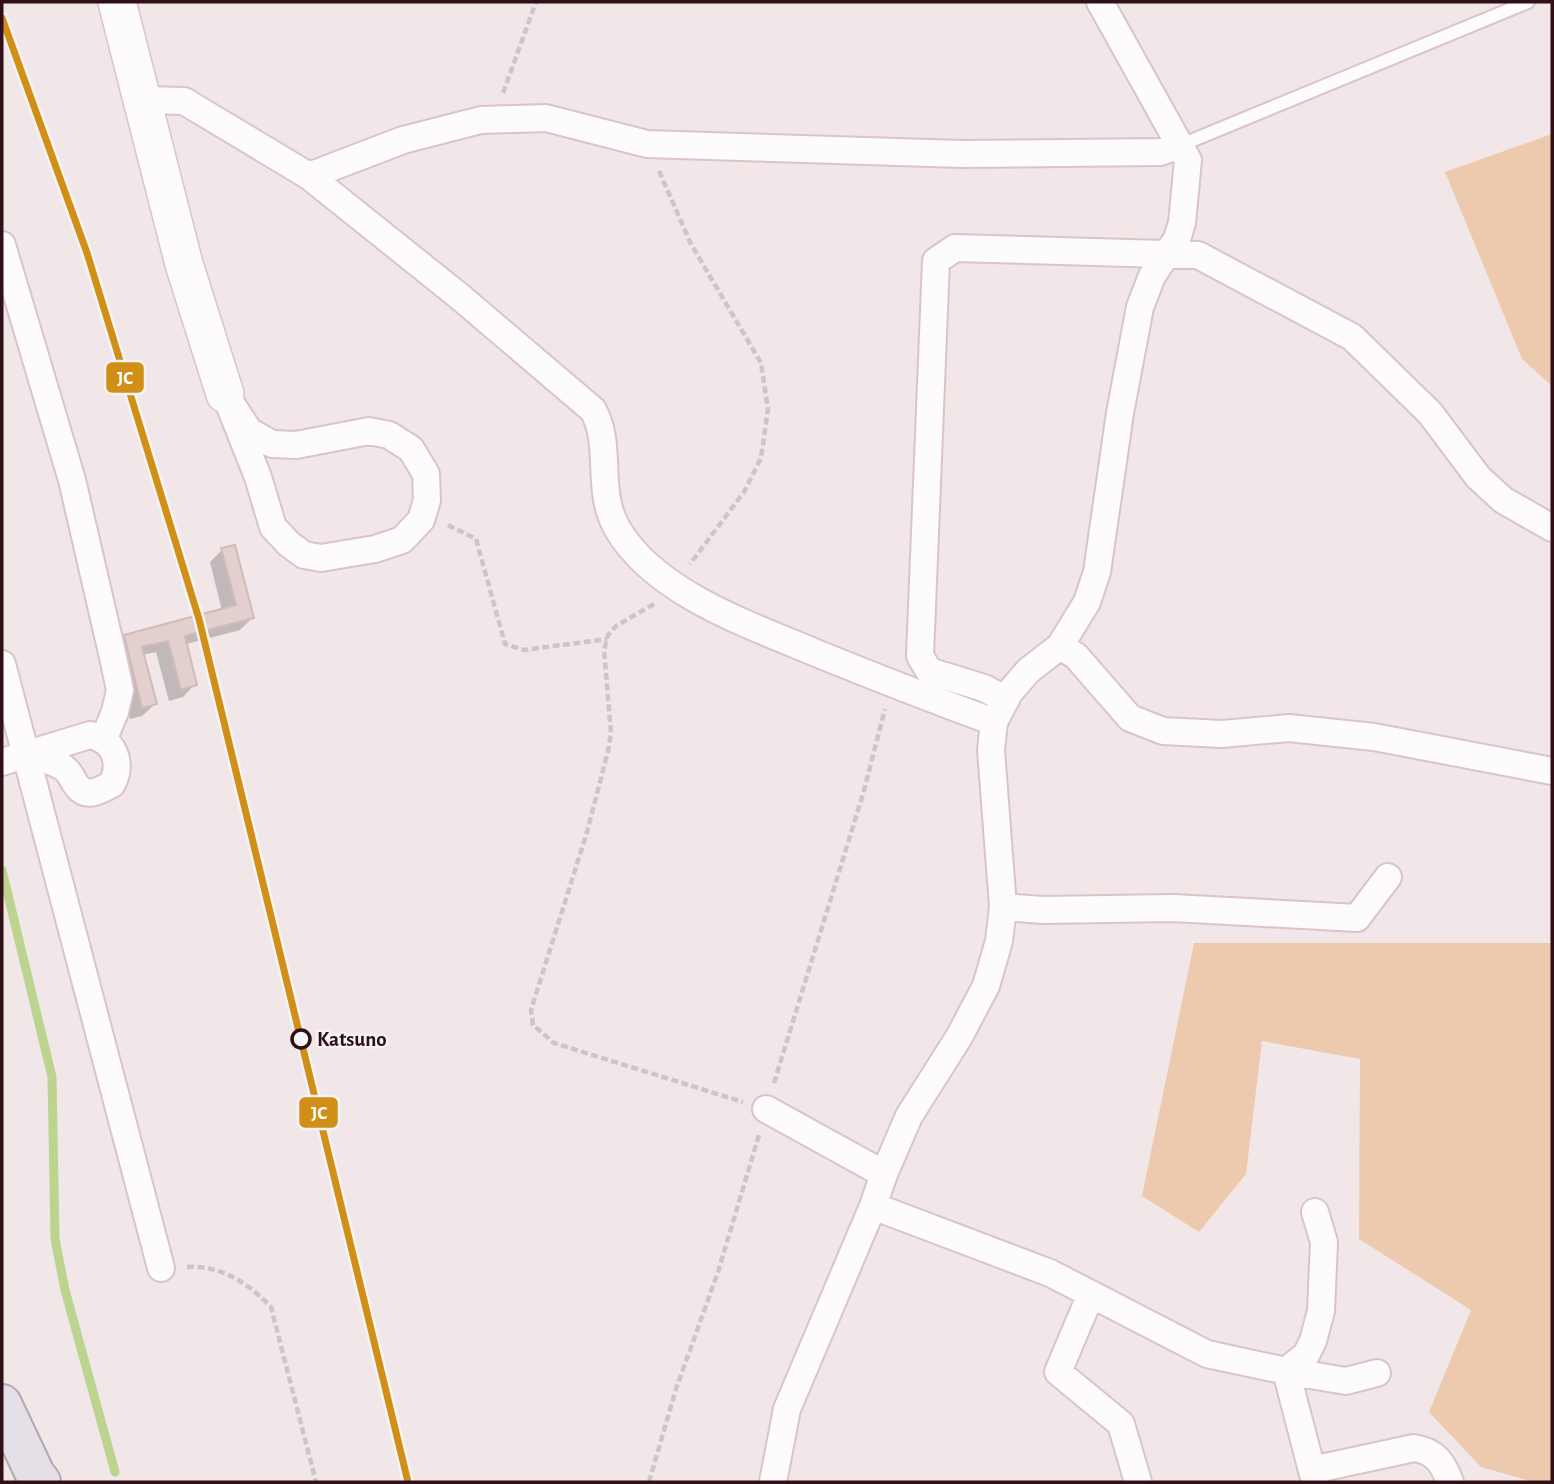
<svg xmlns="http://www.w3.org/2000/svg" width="1554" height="1484" viewBox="0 0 1554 1484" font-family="'Alegreya Sans',sans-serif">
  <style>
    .green { fill: #edcaae }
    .shadow { fill: #0003 }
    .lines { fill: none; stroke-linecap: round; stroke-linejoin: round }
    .stream { stroke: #bdd491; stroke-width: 9 }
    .building { fill: #e2cfce; stroke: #d1bbba; stroke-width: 2 }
    .lane-casing { stroke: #dbc4c8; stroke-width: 16 }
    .street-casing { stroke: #dbc4c8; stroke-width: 30 }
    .secondary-casing { stroke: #dbc4c8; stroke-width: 40 }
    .highway-casing { stroke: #b4a8b2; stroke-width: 42 }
    .path { stroke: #cdc5c7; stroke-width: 4.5; stroke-dasharray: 7 3.5; stroke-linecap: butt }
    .lane { stroke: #fdfbfc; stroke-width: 12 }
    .street { stroke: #fdfbfc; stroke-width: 26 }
    .secondary { stroke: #fdfbfc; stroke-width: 37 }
    .highway { stroke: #e5dfe8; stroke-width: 38 }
    .rail-1-casing { stroke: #f4f4f4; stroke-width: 12 }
    .rail-1 { stroke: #d28f18; stroke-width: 7 }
    .stop-dot { fill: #f4f4f4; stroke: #300f17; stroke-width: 3.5 }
    .labels { text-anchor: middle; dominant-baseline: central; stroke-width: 5; stroke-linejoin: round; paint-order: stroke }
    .stop-label { font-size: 21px; font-weight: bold; fill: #300f17; stroke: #f4f4f4; text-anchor: start }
    .line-badge { stroke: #f4f4f4; stroke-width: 2.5 }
    .badge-label { font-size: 19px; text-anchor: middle; font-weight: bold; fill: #fff }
  </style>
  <rect width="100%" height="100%" fill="#f1e6e8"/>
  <path class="green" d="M1552,134v252l-30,-27 -77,-187z
    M1194,943h358v539h-18l-53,-15 -52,-55 42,-102 -112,-71 1,-180 -98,-18 -16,133 -47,58 -57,-36z"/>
  <path class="shadow" d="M222,550l30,68 -12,12 -54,14 9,40 -12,13 -14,4 -13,-49 -14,3 13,49 -13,12 -12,3 -18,-70 13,-13 97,-25 -12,-49z"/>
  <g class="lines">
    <path class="stream" d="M2,870l50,207 3,162 10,51 50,182"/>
  </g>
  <path class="building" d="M235,545l19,73 -69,18 12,49 -16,5 -13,-49 -26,6 15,57 -15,4 -18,-73 112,-30 -15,-57z"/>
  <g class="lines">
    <g class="lane-casing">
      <path id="lane" d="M1181,145l347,-143"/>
    </g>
    <g class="street-casing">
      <path id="street" d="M143,100l41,1 125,75 150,120 134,114c20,36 2,79 24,118 37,65 133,97 199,125 59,24 118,47 178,69
        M309,176l94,-36 78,-20 65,-2 101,26 314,10 199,-2 21,-7
        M2,245l70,235 41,177 7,33 -5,22 -11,26
        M225,394l24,37 23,13 24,1 73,-14 20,4 22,14 15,25 1,26 -6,20 -19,20 -27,9 -54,9 -17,-3 -15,-11 -16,-17 -15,-50z
        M1060,646l16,10 54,62 33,13 59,3 67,-6 85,9 178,34
        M2,664l159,604
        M1006,700l-22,-12 -55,-17 -9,-15 16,-395 19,-13 243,7 154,82 78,76 48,64 25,23 49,28
        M2,762l88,-27c24,5 33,27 22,49 -11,6 -25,15 -35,2 -5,-6 -6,-13 -13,-18 -9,-7 -25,-10 -37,-13
        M1003,907l40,3 130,-2 184,10 31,-41
        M766,1109l118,65
        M873,1206l177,67 157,81 79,17 29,111
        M1091,1294l-33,78 63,52 17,58
        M1286,1371l20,-16 7,-14 8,-30 3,-69 -9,-30
        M1286,1371l60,10 31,-8
        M1312,1470l102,-22c21,3 29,15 36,34
        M773,1482l14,-73 86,-203 11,-32 25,-58 50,-79 27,-51 13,-45 4,-34 -12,-157 3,-28 15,-29 19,-22 32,-25 27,-44 10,-30 23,-159 20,-106 12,-31 25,-37 5,-16 6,-63 -88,-158"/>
    </g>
    <g class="secondary-casing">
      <path id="secondary" d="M117,2l67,262 41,130"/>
    </g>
    <g class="highway-casing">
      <path id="highway" d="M2,1404l33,70 6,8"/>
    </g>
    <path class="path" d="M503,93l33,-91
      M659,171l32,73 70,119 7,46 -7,49 -17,34 -54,72
      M448,525l28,14 29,105 19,6 83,-11
      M654,604l-38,22 -8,9 -4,15 7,83 -3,18 -21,81 -56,178 2,15 21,18 189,59
      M774,1083l89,-289 22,-85
      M187,1267c34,-2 61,16 84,40l45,175
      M649,1482l27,-93 42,-117 41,-137"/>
    <use href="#lane" class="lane"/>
    <use href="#street" class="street"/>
    <use href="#secondary" class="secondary"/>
    <use href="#highway" class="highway"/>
    <g class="rail-1-casing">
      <path id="rail-1" d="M2,18l85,235 112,366 209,863"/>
    </g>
    <use href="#rail-1" class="rail-1"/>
  </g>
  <circle class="stop-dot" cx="301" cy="1039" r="9"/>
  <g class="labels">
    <g class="stop-label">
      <text x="317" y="1039">Katsuno</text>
    </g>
  </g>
  <g class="line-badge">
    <rect x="105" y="361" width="40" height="33" rx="7" fill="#d28f18"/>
    <rect x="298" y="1096" width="41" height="33" rx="7" fill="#d28f18"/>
  </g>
  <g class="badge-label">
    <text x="125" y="384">JC</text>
    <text x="319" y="1119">JC</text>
  </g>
  <rect width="1554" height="1484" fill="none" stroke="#300f17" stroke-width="7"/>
</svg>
